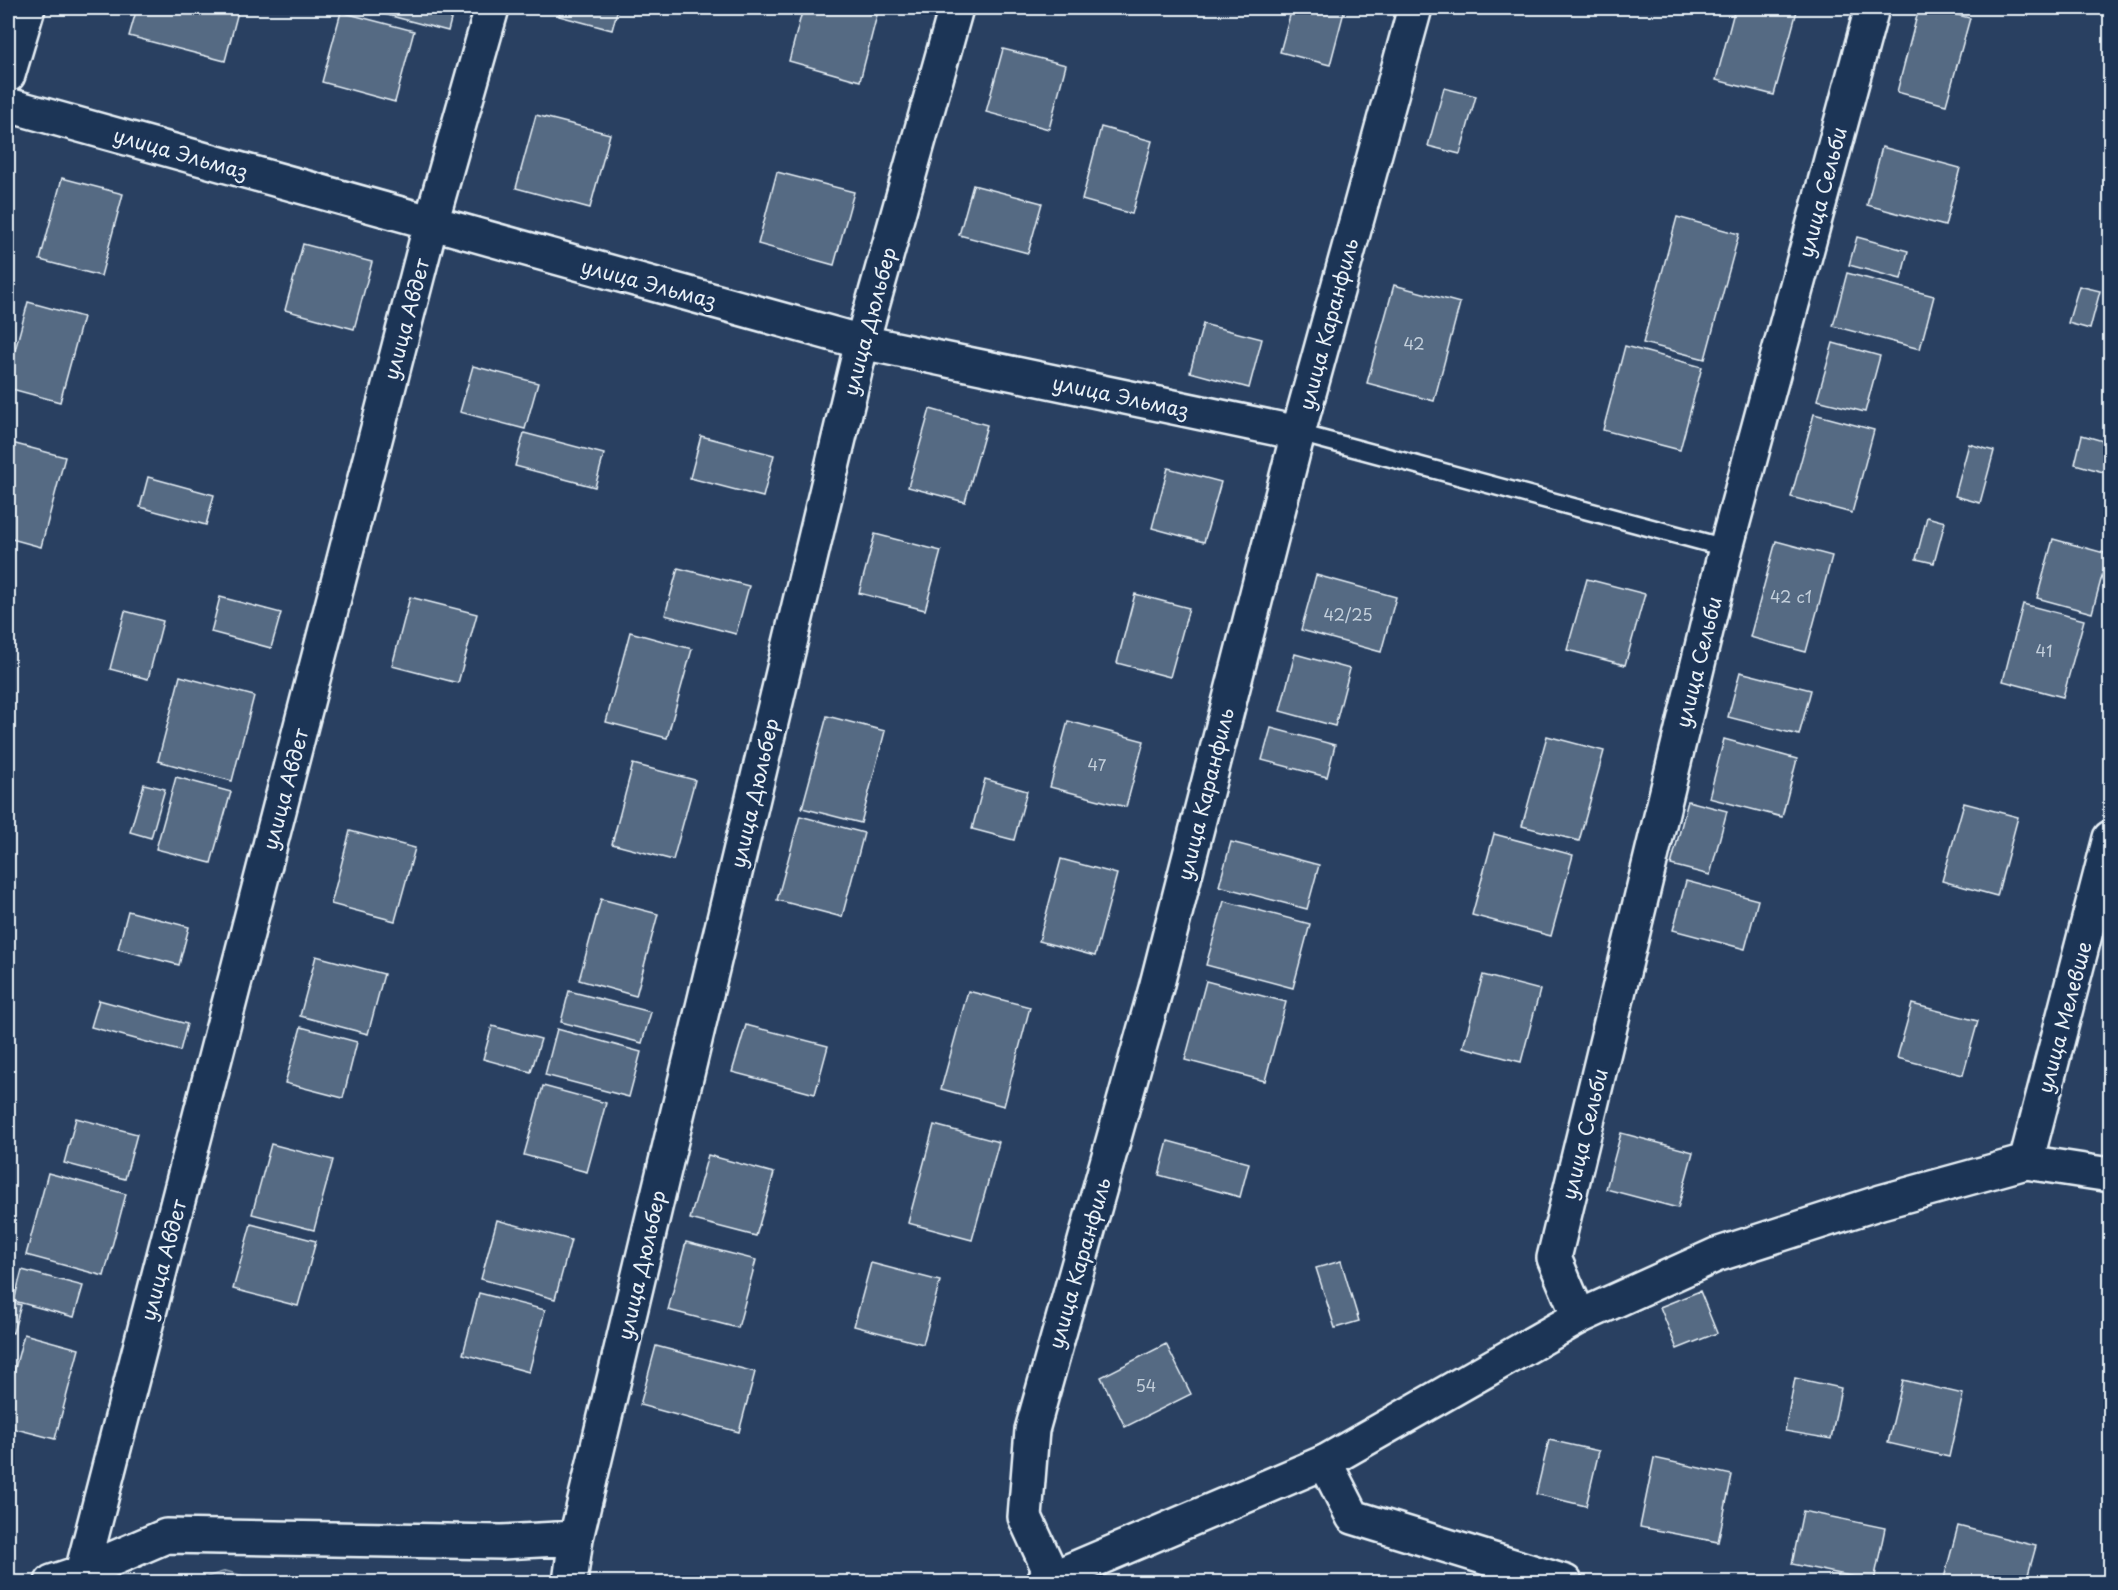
<svg xmlns="http://www.w3.org/2000/svg" width="2118" height="1590" viewBox="0 0 2118 1590" font-family="'Playpen Sans',sans-serif">
  <style>
    .green { fill: #415774; stroke: #94a4b6; stroke-width: 1.5 }
    .building { fill: #556a83; stroke: #e8f1f8; stroke-width: 1.5 }
    .lines { fill: none; stroke-linecap: round; stroke-linejoin: round }
    .lane-casing { stroke: #e8f1f8; stroke-width: 21 }
    .street-casing { stroke: #e8f1f8; stroke-width: 38 }
    .secondary-casing { stroke: #e8f1f8; stroke-width: 38 }
    .lane { stroke: #1d3557; stroke-width: 16 }
    .street { stroke: #1d3557; stroke-width: 33 }
    .secondary { stroke: #1d3557; stroke-width: 33 }
    .labels { text-anchor: middle; dominant-baseline: central; stroke-width: 6; stroke-linejoin: round; paint-order: stroke }
    .number-label { font-size: 16px; fill: #c3cfdb }
    .street-label { font-size: 20px; fill: #e8f1f8; stroke: #1d3557 }
  </style>
  <rect width="100%" height="100%" fill="#294061"/>
  <filter id="ink" filterUnits="userSpaceOnUse"><feTurbulence type="fractalNoise" baseFrequency=".0167" numOctaves="2"/><feDisplacementMap in="SourceGraphic" scale="12" xChannelSelector="R" yChannelSelector="G"/><feConvolveMatrix kernelMatrix="1 2 1 2 8 2 1 2 1" color-interpolation-filters="sRGB"/></filter>
  <g filter="url(#ink)">
    <path class="green" d="M226,1571l39,11h-75z"/>
    <path class="building" d="M137,8h102l-14,53 -96,-25z
      M377,8h77l-6,23 -72,-19z
      M561,8h57l-6,22 -53,-14z
      M803,8h48l26,7 -17,66 -71,-20z
      M1292,8h53l-15,57 -50,-13z
      M1735,8h50l12,3 -23,84 -58,-15z
      M1919,8h11l40,10 -24,87 -49,-13z
      M341,12l73,19 -19,71 -73,-20z
      M1003,49l63,16 -17,64 -63,-17z
      M1444,88l32,8 -16,58 -32,-8z
      M536,115l74,19 -20,74 -74,-20z
      M1101,127l51,14 -20,73 -50,-14z
      M1882,147l78,21 -15,58 -78,-21z
      M777,172l77,20 -20,73 -76,-21z
      M62,178l61,16 -22,82 -61,-16z
      M973,185l69,18 -14,50 -69,-18z
      M1677,217l62,17 -34,125 -62,-16z
      M1857,237l51,14 -7,28 -52,-14z
      M303,244l69,18 -18,67 -69,-19z
      M1847,273l87,23 -14,53 -87,-23z
      M1394,285l66,18 -26,98 -67,-18z
      M2079,286l21,5 -10,38 -22,-6z
      M28,302l55,15 -23,85 -52,-14v-12z
      M1203,324l59,15 -13,49 -59,-16z
      M1833,343l47,13 -15,56 -48,-12z
      M1625,346l77,21 -22,83 -77,-20z
      M473,366l65,17 -13,46 -65,-17z
      M930,409l57,16 -22,77 -57,-15z
      M1814,414l60,16 -22,83 -61,-16z
      M524,433l80,21 -9,33 -80,-21z
      M2082,435l28,8v31l-35,-10z
      M701,436l73,19 -11,42 -73,-19z
      M8,442l57,15 -24,90 -33,-9z
      M1969,444l25,7 -14,52 -25,-7z
      M1168,468l53,14 -17,60 -52,-14z
      M148,477l66,18 -8,30 -66,-18z
      M1927,517l18,5 -11,41 -18,-4z
      M875,534l66,17 -16,59 -66,-17z
      M2053,539l55,15 -16,59 -55,-15z
      M1776,541l56,15 -26,96 -56,-15z
      M678,568l71,18 -13,48 -71,-19z
      M1316,575l80,22 -15,55 -80,-22z
      M1587,579l58,15 -20,71 -58,-15z
      M1135,594l54,14 -19,69 -53,-14z
      M220,597l61,16 -10,35 -60,-16z
      M410,597l67,17 -19,69 -66,-17z
      M2023,604l61,16 -21,77 -60,-16z
      M125,611l38,10 -15,58 -38,-10z
      M630,632l62,17 -25,89 -61,-16z
      M1295,654l55,15 -15,57 -55,-15z
      M1740,672l71,18 -12,45 -71,-18z
      M180,676l74,20 -22,85 -74,-20z
      M827,716l58,15 -24,92 -59,-15z
      M1068,721l76,20 -18,66 -76,-20z
      M1271,728l64,17 -8,32 -65,-17z
      M1547,736l57,15 -25,90 -57,-15z
      M1724,739l73,20 -15,58 -73,-19z
      M633,764l62,16 -22,80 -61,-16z
      M176,777l55,15 -20,71 -55,-14z
      M985,779l42,12 -13,49 -42,-11z
      M144,784l21,5 -14,49 -21,-6z
      M1688,801l39,10 -17,64 -39,-10z
      M1964,803l54,14 -21,79 -55,-15z
      M800,816l64,17 -22,84 -65,-17z
      M350,831l65,17 -20,73 -64,-17z
      M1494,834l79,21 -22,81 -79,-21z
      M1231,842l88,23 -12,44 -88,-23z
      M1061,859l56,15 -22,82 -56,-15z
      M1686,881l72,19 -13,49 -72,-19z
      M601,899l57,15 -22,82 -57,-16z
      M1224,901l86,23 -17,64 -87,-23z
      M128,911l61,16 -10,38 -61,-16z
      M316,956l68,18 -16,60 -68,-18z
      M1483,975l57,15 -19,72 -58,-15z
      M1206,981l80,21 -21,79 -80,-21z
      M569,991l82,21 -9,31 -81,-21z
      M968,991l62,16 -26,99 -63,-17z
      M99,1000l88,24 -7,27 -89,-24z
      M1912,1004l66,17 -15,54 -66,-17z
      M746,1025l82,21 -13,48 -83,-22z
      M492,1026l49,13 -10,33 -48,-13z
      M301,1027l56,15 -14,56 -58,-15z
      M557,1029l84,23 -12,45 -84,-22z
      M543,1086l63,17 -19,69 -63,-17z
      M76,1118l61,16 -12,45 -61,-16z
      M934,1125l65,17 -27,98 -64,-17z
      M1621,1133l72,19 -15,56 -72,-19z
      M1168,1141l81,22 -9,34 -81,-22z
      M271,1144l62,16 -19,70 -62,-16z
      M708,1155l66,18 -18,63 -66,-17z
      M48,1173l78,21 -22,82 -78,-21z
      M497,1220l74,20 -16,59 -74,-20z
      M251,1224l65,17 -18,65 -65,-17z
      M686,1242l70,18 -18,68 -70,-18z
      M1341,1261l18,60 -24,7 -19,-60z
      M871,1263l69,18 -17,63 -69,-18z
      M22,1270l61,16 -9,31 -60,-16z
      M1700,1291l17,42 -40,16 -17,-42z
      M479,1293l66,17 -16,62 -66,-18z
      M8,1301l13,4 -8,28 -5,-2z
      M24,1334l55,15 -24,90 -47,-12v-32z
      M1166,1344l25,50 -66,33 -24,-50z
      M656,1346l99,26 -16,60 -99,-27z
      M1795,1378l46,10 -10,51 -46,-8z
      M1903,1380l60,14 -14,63 -61,-14z
      M1549,1440l50,11 -13,55 -50,-12z
      M1654,1458l78,17 -14,67 -78,-15z
      M1803,1511l82,17 -11,53 -82,-17z
      M1958,1526l78,20 -10,36h-83z"/>
    <g class="lines">
      <g class="lane-casing">
        <path id="lane" d="M1298,433l428,115"/>
      </g>
      <g class="street-casing">
        <path id="street" d="M8,75l20,-67
          M8,105l854,237 436,91
          M2026,1162l84,13
          M1579,1317l-25,-59 172,-710 146,-540
          M1325,1462l28,55 212,65
          M82,1572l349,-1349 61,-215
          M1053,1578l-28,-61 7,-87 124,-442 142,-555 117,-425
          M52,1582l30,-10 84,-36 336,6 74,-4
          M570,1582l6,-44 286,-1196 94,-334"/>
      </g>
      <g class="secondary-casing">
        <path id="secondary" d="M1043,1582l282,-120 254,-145 137,-62 165,-53 145,-40 84,-324"/>
      </g>
      <use href="#lane" class="lane"/>
      <use href="#street" class="street"/>
      <use href="#secondary" class="secondary"/>
    </g>
  </g>
  <g class="labels">
    <g class="number-label">
      <text x="1414" y="343">42</text>
      <text x="1791" y="596">42 с1</text>
      <text x="1348" y="614">42/25</text>
      <text x="2044" y="650">41</text>
      <text x="1097" y="764">47</text>
      <text x="1146" y="1385">54</text>
    </g>
    <g class="street-label">
      <text transform="translate(181 153) rotate(16)">улица Эльмаз</text>
      <text transform="translate(1822 192) rotate(-75)">улица Сельби</text>
      <text transform="translate(649 283) rotate(15)">улица Эльмаз</text>
      <text transform="translate(406 319) rotate(-75)">улица Авдет</text>
      <text transform="translate(869 321) rotate(-75)">улица Дюльбер</text>
      <text transform="translate(1328 324) rotate(-75)">улица Каранфиль</text>
      <text transform="translate(1121 396) rotate(12)">улица Эльмаз</text>
      <text transform="translate(1698 662) rotate(-76)">улица Сельби</text>
      <text transform="translate(285 789) rotate(-75)">улица Авдет</text>
      <text transform="translate(754 793) rotate(-77)">улица Дюльбер</text>
      <text transform="translate(1205 794) rotate(-76)">улица Каранфиль</text>
      <text transform="translate(2064 1017) rotate(-75)">улица Мелевше</text>
      <text transform="translate(1584 1134) rotate(-76)">улица Сельби</text>
      <text transform="translate(163 1260) rotate(-75)">улица Авдет</text>
      <text transform="translate(1079 1263) rotate(-74)">улица Каранфиль</text>
      <text transform="translate(641 1265) rotate(-77)">улица Дюльбер</text>
    </g>
  </g>
  <rect width="2118" height="1590" fill="none" stroke="#1d3557" stroke-width="30"/>
  <rect x="15" y="15" width="2088" height="1560" fill="none" stroke="#e8f1f8" stroke-width="2" filter="url(#ink)"/>
</svg>
